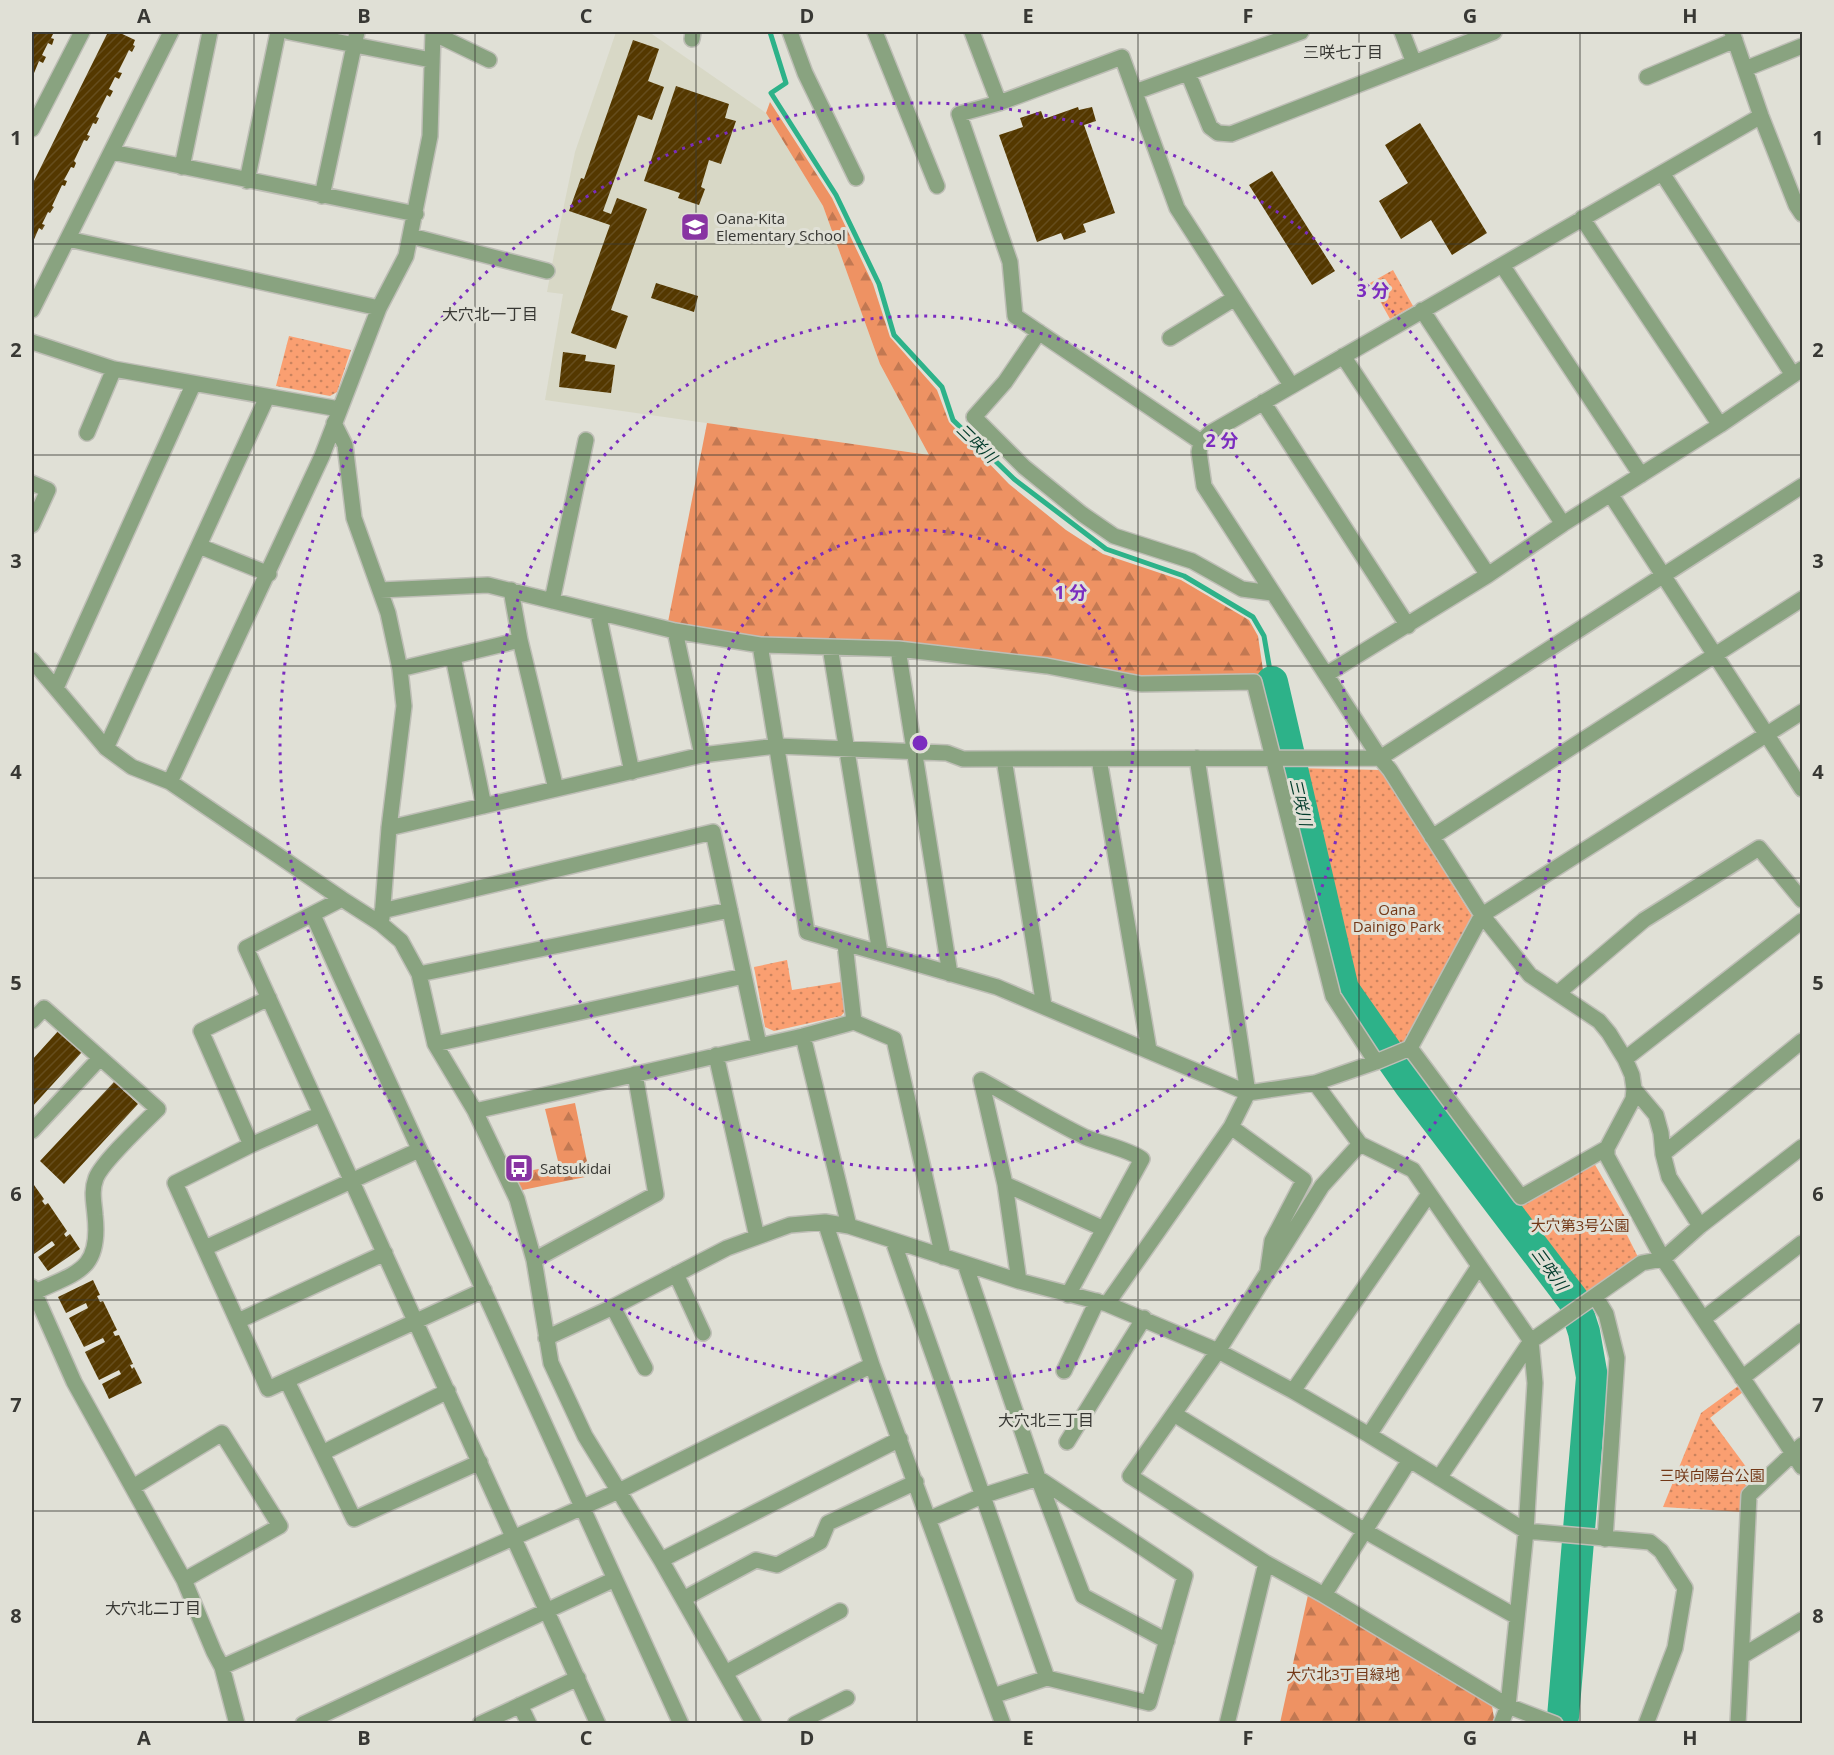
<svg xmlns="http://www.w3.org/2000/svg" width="1834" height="1755" viewBox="0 0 1834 1755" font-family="'Open Sans','Noto Sans JP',sans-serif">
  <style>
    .built { fill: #d8d8c6 }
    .grass { fill: url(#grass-dots) }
    .forest { fill: url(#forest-firs) }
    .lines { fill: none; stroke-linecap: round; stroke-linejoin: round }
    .stream { stroke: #2db289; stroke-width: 5 }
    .river { stroke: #2db289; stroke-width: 32 }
    .building { fill: url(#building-hatch) }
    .minor-casing { stroke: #bebeb6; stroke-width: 18 }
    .minor { stroke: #89a380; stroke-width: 15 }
    .grid { fill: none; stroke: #383834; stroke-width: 1.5; stroke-opacity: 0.55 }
    .ring { fill: none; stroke: #7b2cbf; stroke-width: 3; stroke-dasharray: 3 6 }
    .labels { text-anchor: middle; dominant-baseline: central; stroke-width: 6; stroke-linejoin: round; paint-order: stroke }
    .poi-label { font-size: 15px; fill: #383834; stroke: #e0e0d6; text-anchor: start }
    .park-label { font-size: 15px; fill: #733817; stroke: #e0e0d6 }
    .neighbourhood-label { font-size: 16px; fill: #383834; stroke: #e0e0d6 }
    .water-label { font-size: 16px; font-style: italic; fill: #023b2b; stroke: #e0e0d6 }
    .centre { fill: #7b2cbf; stroke: #e0e0d6; stroke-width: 3 }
    .ring-label { font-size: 18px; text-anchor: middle; font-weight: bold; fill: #7b2cbf; stroke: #e0e0d6; stroke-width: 6; stroke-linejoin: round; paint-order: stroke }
    .neatline { fill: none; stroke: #383834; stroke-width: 2 }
    .grid-label { font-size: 20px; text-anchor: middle; font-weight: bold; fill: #383834 }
  </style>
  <defs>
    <pattern id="grass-dots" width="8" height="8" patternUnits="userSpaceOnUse" patternTransform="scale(1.5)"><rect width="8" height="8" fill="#fa9f71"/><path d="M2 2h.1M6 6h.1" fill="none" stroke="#cb835e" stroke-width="1.8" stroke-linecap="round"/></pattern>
    <pattern id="forest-firs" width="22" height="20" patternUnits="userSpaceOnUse" patternTransform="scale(1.5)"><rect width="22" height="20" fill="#ee9263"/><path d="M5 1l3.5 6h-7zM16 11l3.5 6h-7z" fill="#c27852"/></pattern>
    <pattern id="building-hatch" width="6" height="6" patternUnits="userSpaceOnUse" patternTransform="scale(1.5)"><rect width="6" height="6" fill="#543800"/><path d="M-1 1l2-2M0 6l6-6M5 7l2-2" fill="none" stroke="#654d1d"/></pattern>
  </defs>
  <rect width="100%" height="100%" fill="#e0e0d6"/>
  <path class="built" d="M616,32h33l117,81 57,93 57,158 49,91 -384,-55 18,-106 -16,-2 8,-43 20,-97z"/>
  <path class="grass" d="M1393,270l20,36 -23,13 -20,-36z
    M289,336l62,14 -14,42 -7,4 -54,-10z
    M1295,768l86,2 91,146 -68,126 -13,1 -43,-56z
    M787,960l5,30 49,-8 6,27 -6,7 -67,15 -9,-4 -11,-60z
    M1594,1163l34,59 -4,7 14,28 -60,43 -61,-91z
    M1738,1386l5,6 -33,26 45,61 -13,14v19l-79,-5 38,-94z"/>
  <path class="forest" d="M770,102l62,96 41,86 17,53 47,53 12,32 60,62 57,46 37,24 78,26 68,40 9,16 6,41h-118l-97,-18 -151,-16 -138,-3 -92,-18 39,-199 222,32 -49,-91 -57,-158 -57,-93z
    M575,1103l15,73 -77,16 -5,-17 51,-10 -14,-56z
    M1308,1595l184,111 2,12 -2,5h-212z"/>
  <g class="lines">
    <path class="stream" d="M770,32l16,51 -15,10 65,102 43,89 15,51 48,52 11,33 61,59 92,70 78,27 69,41 11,19 8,46"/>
    <path class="river" d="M1272,682l71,307 67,96 164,216 10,31 8,45 -29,340 -3,7"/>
  </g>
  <path class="building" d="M32,32h22l-3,6 3,1 -2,6 -4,-2 -6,12 4,2 -3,6 -4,-2 -7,17z
    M108,32h10l17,8 -2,5 2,1 -3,6 -3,-2 -11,22 4,1 -3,6 -4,-2 -6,12 4,2 -3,6 -3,-2 -11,22 3,1 -3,6 -3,-1 -6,12 3,1 -3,5 -3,-1 -10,21 2,2 -2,5 -3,-1 -7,13 3,1 -2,5 -3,-1 -10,21 2,1 -4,6 -2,-1 -6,12 3,1 -3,5 -3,-2 -7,16v-59z
    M633,40l26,9 -11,32 16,6 -12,33 -14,-5 -35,96 8,3 6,-16 30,11 -36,101 17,6 -12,33 -45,-16 39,-108 -41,-14 12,-33 3,1z
    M676,86l53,18 -4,14 11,3 -15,43 -12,-4 -8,27 4,2 -6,16 -21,-7 2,-5 -36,-12z
    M1078,107l1,3 13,-3 4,14 -12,4 31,88 -32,11 3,8 -22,8 -3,-7 -24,9 -38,-107 24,-8 -3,-9 21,-7 3,8z
    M1420,123l67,110 -35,22 -21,-35 -30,19 -22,-38 29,-18 -23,-38z
    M1272,171l63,100 -23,14 -63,-100z
    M656,283l42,13 -4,16 -43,-14z
    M563,352l23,3 -1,6 30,4 -4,28 -52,-6z
    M59,1030l23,22 -50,55v-47z
    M114,1082l24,22 -74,80 -24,-23z
    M34,1185l10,14 -2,2 3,4 3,-2 19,28 -3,3 2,3 4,-3 10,15 -32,22 -10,-14 17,-12 -3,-4 -18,13 -2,-4v-36l1,-1 -1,-3v-23z
    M93,1280l7,15 -3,1 3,6 3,-1 14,29 -4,2 2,4 4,-1 14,29 -3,1 2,4 2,-2 8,16 -33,16 -7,-15 19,-10 -2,-4 -20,10 -14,-28 20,-10 -2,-4 -19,9 -15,-29 19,-10 -2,-5 -20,10 -8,-16z"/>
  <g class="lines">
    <g class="minor-casing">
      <path id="minor" d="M289,32l142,28
        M790,32l15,41 51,105
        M875,32l62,154
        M972,32l27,71
        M1402,32l12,31
        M1732,32l29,84 35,89 6,9
        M433,33l56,27
        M692,39l1,-7
        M1745,69l57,-23
        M1188,73l22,54 8,6 13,1 263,-102
        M1647,77l88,-37
        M1135,92l166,-60
        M1761,116l-551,317 -9,9 -2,10 5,34 176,272 10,12 92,145 48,60 69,46 10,12 16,26 7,16 2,14 -1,10 -26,49v8l56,103 139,208
        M32,129l50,-97
        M112,152l304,62
        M182,167l28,-135
        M1662,173l131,202
        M247,181l31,-149
        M322,196l35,-164
        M1582,218l138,207
        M411,236l136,35
        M68,239l311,69
        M1502,265l139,210
        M32,310l139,-278
        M1422,310l141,214
        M1039,332l-34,50 -31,35 50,50 58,47 32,22 78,25 50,28 30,4
        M1170,338l65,-40
        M32,342l82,27 225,40
        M1343,356l145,219
        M1263,402l145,224
        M334,423l11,22 9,73 34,95 12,56 4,37 -15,122 -7,90
        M87,433l27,-64
        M1201,442l-186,-126 -5,-54 -51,-148 40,-11 123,-46 55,151 114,177
        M32,483l16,7 -16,35
        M1611,495l191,294
        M199,546l70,28
        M380,590l108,-5 187,46 85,14 138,4 149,17 94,18 113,-2 79,314 43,66
        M511,590l9,50 36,149
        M552,601l34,-161
        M598,613l34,159
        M675,631l27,124
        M760,645l47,287 190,55 251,106 67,-10 61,-21 34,-14 72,-133 320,-203
        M830,647l50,306
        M898,649l52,325
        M453,657l31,149
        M32,660l74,88 26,19 38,15 172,117 39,25 20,17 18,33 16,70 40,67 42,88 17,61 17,103 34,73 76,124 93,164
        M400,669l120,-29
        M1327,674l161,-99 75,-51 157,-99 82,-56
        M56,688l137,-303
        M106,748l161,-351
        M1004,759l40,247
        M1099,759l50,291
        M170,782l152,-326 57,-148 27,-52 24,-120 3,-104
        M389,828l313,-73 75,-9 170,7 16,6 417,-1 422,-272
        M1432,837l370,-238
        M342,899l-96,49 352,776
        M382,911l331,-79 46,213
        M313,915c121,270 244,539 368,809
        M419,974l311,-64
        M1558,993l86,-73 115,-72 43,52
        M32,1021l12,-13 114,101c-15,15 -55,52 -62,69 -5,13 -2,24 -1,37 6,55 -17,57 -60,77
        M854,1022l40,17 49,218
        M803,1036l46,190
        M435,1044l309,-68
        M1410,1048l111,149 86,-49
        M716,1055l41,182
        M1625,1059l177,-138
        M1315,1083l45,61 53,26 118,171 4,42 -9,148 -18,175 -7,18
        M1634,1089l22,26 5,18 2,21 6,23 31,49
        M475,1111l328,-75 51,-14 -9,-78
        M321,1114l-70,31 -76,38 93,206 216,-99
        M1231,1127l73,53 -32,61 -4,28
        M32,1131l68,-73
        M1360,1144l-38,42 -104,165 -88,125 136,87 58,32 184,111 47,18
        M251,1145l-50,-114 68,-33
        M1663,1154l139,-113
        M1005,1184l99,45
        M825,1222l47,143 131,359
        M893,1241l154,437
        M205,1248l214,-98
        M534,1260l122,-66 -21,-120
        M965,1264l73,214 45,118 84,45
        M676,1274l27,59
        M1019,1281l-14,-97 -24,-104c35,19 69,40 104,57 17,7 43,12 57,22l-74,136
        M32,1287l42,95 110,198 30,72 8,15 15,57
        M1595,1296l11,18 11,44 -12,181
        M1107,1304l124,-177 17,-34 -51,-335
        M613,1307l32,61
        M1703,1319l99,-76
        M238,1321l147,-68
        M546,1338l65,-30 116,-60 63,-23 35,-3 24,4 170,55 88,23 111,47 75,40 76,44 157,96 124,11 11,9 24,37 -10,60 -29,76
        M1064,1371l33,-70
        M1742,1378l60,-47
        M287,1381l67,138 126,-57
        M1293,1391l136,-197
        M1174,1414l191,117 152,86
        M1369,1435l110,-169
        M1067,1442l77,-124
        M322,1453l126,-62
        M1439,1478l92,-137 111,-78 21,-4 37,-33 102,-79
        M133,1487l89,-54 58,93 -96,54
        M929,1519l53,-23 56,-18 147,98 -36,127 -102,-25 -54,18
        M661,1560l239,-121
        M1324,1595l85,-134
        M683,1599l73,-39 21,5 43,-23 8,-19 88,-41
        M1742,1656l60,-36
        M222,1667l397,-176 253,-126
        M725,1673l115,-62
        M520,1705l9,19
        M303,1724l312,-145
        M480,1724l98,-46
        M795,1724l52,-26
        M1227,1724l39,-161
        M1738,1724l11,-229 53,-50"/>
    </g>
    <use href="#minor" class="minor"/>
  </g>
  <path class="grid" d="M254,32v1692M475,32v1692M696,32v1692M917,32v1692M1138,32v1692M1359,32v1692M1580,32v1692M32,244h1770M32,455h1770M32,666h1770M32,878h1770M32,1089h1770M32,1300h1770M32,1511h1770"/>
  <g class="ring">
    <circle cx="920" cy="743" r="213"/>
    <circle cx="920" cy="743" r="427"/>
    <circle cx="920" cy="743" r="640"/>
  </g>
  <defs>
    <g id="school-square" transform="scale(1.5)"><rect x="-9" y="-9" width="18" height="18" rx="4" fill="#8834a2" stroke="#e0e0d6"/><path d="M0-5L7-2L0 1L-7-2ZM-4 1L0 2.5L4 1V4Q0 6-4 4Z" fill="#fff"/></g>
    <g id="bus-square" transform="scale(1.5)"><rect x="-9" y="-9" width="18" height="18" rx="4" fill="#8834a2" stroke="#e0e0d6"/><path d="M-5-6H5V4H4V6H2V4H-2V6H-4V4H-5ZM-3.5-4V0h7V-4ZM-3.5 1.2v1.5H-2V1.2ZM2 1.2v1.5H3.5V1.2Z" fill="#fff"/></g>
  </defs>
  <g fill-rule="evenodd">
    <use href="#school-square" x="695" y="227"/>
    <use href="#bus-square" x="519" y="1168"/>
  </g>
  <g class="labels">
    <g class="poi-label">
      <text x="716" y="218">Oana-Kita<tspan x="716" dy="17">Elementary School</tspan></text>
      <text x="540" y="1168">Satsukidai</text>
    </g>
    <g class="park-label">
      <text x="1397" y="909">Oana<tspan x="1397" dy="17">Dainigo Park</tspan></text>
      <text x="1580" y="1225">大穴第3号公園</text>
      <text x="1712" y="1475">三咲向陽台公園</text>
      <text x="1343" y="1674">大穴北3丁目緑地</text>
    </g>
    <g class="neighbourhood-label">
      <text x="1343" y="52">三咲七丁目</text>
      <text x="490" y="314">大穴北一丁目</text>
      <text x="1046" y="1420">大穴北三丁目</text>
      <text x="153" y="1608">大穴北二丁目</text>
    </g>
    <g class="water-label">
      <text transform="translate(977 443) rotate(44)">三咲川</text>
      <text transform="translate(1301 802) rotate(77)">三咲川</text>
      <text transform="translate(1550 1269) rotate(54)">三咲川</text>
    </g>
  </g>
  <circle cx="920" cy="743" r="9" class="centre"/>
  <g class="ring-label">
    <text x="1373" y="297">3 分</text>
    <text x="1222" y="447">2 分</text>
    <text x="1071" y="599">1 分</text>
  </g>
  <rect width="1834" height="1755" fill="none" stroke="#e0e0d6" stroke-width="66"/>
  <rect x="33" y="33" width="1768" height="1689" class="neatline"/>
  <g class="grid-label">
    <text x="144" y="23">A</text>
    <text x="364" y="23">B</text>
    <text x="586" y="23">C</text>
    <text x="807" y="23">D</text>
    <text x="1028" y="23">E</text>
    <text x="1248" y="23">F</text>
    <text x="1470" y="23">G</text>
    <text x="1690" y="23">H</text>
    <text x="16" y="145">1</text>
    <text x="1818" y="145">1</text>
    <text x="16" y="357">2</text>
    <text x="1818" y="357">2</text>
    <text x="16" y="568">3</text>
    <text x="1818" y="568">3</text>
    <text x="16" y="779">4</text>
    <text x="1818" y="779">4</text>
    <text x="16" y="990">5</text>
    <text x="1818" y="990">5</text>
    <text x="16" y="1201">6</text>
    <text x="1818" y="1201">6</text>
    <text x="16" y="1412">7</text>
    <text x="1818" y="1412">7</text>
    <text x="16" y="1623">8</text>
    <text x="1818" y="1623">8</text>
    <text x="144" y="1745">A</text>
    <text x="364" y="1745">B</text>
    <text x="586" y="1745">C</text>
    <text x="807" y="1745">D</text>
    <text x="1028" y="1745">E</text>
    <text x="1248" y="1745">F</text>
    <text x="1470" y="1745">G</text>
    <text x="1690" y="1745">H</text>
  </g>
</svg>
